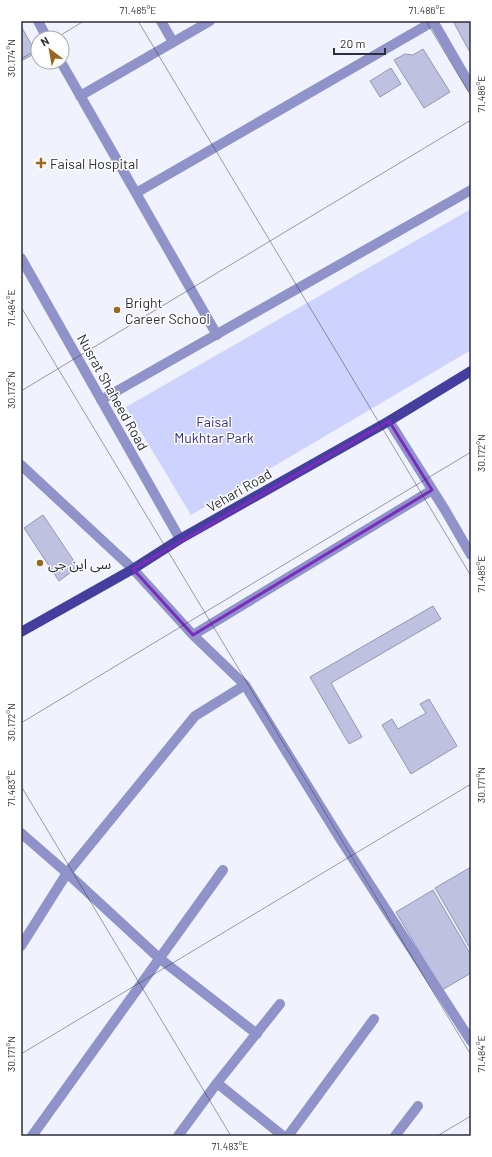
<svg xmlns="http://www.w3.org/2000/svg" width="492" height="1157" viewBox="0 0 492 1157" font-family="Barlow,'Noto Sans Arabic',sans-serif">
  <style>
    .green { fill: #cdd2fe }
    .building { fill: #bec1e0; stroke: #9497b4 }
    .lines { fill: none; stroke-linecap: round; stroke-linejoin: round }
    .minor { stroke: #8f93c9; stroke-width: 10 }
    .major { stroke: #443f9f; stroke-width: 10 }
    .marked { fill: none; stroke: #7b2cbf; stroke-width: 3; stroke-linejoin: round }
    .ticks { fill: none; stroke: #2d2e3a; stroke-width: 1; stroke-opacity: 0.45 }
    .poi-dot { fill: #9b661d; stroke: #fff; stroke-width: 1.5 }
    .labels { text-anchor: middle; dominant-baseline: central; stroke-width: 3; stroke-linejoin: round; paint-order: stroke }
    .poi-label { font-size: 14px; fill: #2d2e3a; stroke: #fff; text-anchor: start }
    .street-label { font-size: 14px; fill: #2d2e3a; stroke: #fff }
    .park-label { font-size: 14px; fill: #322985; stroke: #fff }
    .neatline { fill: none; stroke: #2d2e3a; stroke-width: 1.5 }
    .ticks-label { font-size: 10px; text-anchor: middle; fill: #2d2e3a }
  </style>
  <rect width="100%" height="100%" fill="#f0f2fe"/>
  <path class="green" d="M471,209v141l-280,165 -65,-108z"/>
  <path class="building" d="M459,21h12v33l-17,-31z
    M21,26l15,27 -15,8z
    M423,49l27,43 -26,16 -30,-48 11,-6 8,1z
    M391,68l10,16 -21,13 -10,-16z
    M43,515l35,52 -19,14 -35,-53z
    M433,606l8,13 -110,64 31,54 -13,7 -39,-67z
    M429,699l28,47 -46,28 -29,-49 10,-6 6,10 28,-16 -6,-9z
    M471,867v83l-36,-62z
    M433,890l38,65v18l-29,17 -46,-78z"/>
  <g class="lines">
    <path class="minor" d="M38,21l9,17
      M161,21l12,21
      M433,21l38,66
      M61,62l156,273
      M80,96l130,-75
      M136,193l298,-172
      M21,258l159,281
      M101,400l370,-210
      M389,421l56,89 26,45
      M21,465l112,104 60,66 52,50 96,155 130,201
      M193,635l239,-145
      M21,833l46,40 92,85 98,76
      M21,946l46,-73 128,-157 50,-31
      M217,1083l66,53
      M32,1136l191,-266
      M178,1136l39,-53 63,-79
      M288,1136l86,-117
      M395,1136l23,-30"/>
    <path class="major" d="M21,632l112,-63 47,-30 209,-118 82,-50"/>
  </g>
  <path class="marked" d="M389,421l43,69 -239,145 -60,-66z"/>
  <path class="ticks" d="M138,21l333,555M426,21l45,75M56,38l28,-17M21,59l17,-10M21,307l450,748M21,391l450,-271M21,723l450,-271M21,786l210,350M21,1054l450,-270M437,1136l34,-20"/>
  <g class="poi-dot">
    <path d="M39 157h4v4h4v4h-4v4h-4v-4h-4v-4h4z"/>
    <circle cx="117" cy="310" r="4"/>
    <circle cx="40" cy="563" r="4"/>
  </g>
  <g class="labels">
    <g class="poi-label">
      <text x="50" y="163">Faisal Hospital</text>
      <text x="125" y="302">Bright<tspan x="125" dy="16">Career School</tspan></text>
      <text x="48" y="563">سی این جی</text>
    </g>
    <g class="street-label">
      <text transform="translate(113 392) rotate(61)">Nusrat Shaheed Road</text>
      <text transform="translate(239 490) rotate(-30)">Vehari Road</text>
    </g>
    <g class="park-label">
      <text x="214" y="421">Faisal<tspan x="214" dy="16">Mukhtar Park</tspan></text>
    </g>
  </g>
  <rect width="492" height="1157" fill="none" stroke="#ffffff" stroke-width="44"/>
  <g transform="translate(50 50) rotate(329)"><circle r="19" fill="#ffffff" stroke="#ababb0"/>
  <path d="M0-3L7 15L0 10L-7 15Z" fill="#9b661d"/>
  <text y="-6" font-size="11" font-weight="bold" text-anchor="middle" fill="#2d2e3a">N</text>
  </g>
  <path d="M334 48v6h51v-6" fill="none" stroke="#2d2e3a" stroke-width="2"/>
  <text x="340" y="48" font-size="12" fill="#2d2e3a" stroke="#ffffff" stroke-width="3" paint-order="stroke">20 m</text>
  <rect x="22" y="22" width="448" height="1113" class="neatline"/>
  <g class="ticks-label">
    <text x="138" y="14">71.485°E</text>
    <text x="427" y="14">71.486°E</text>
    <text transform="translate(11 58) rotate(-90)" y="4">30.174°N</text>
    <text transform="translate(481 94) rotate(-90)" y="4">71.486°E</text>
    <text transform="translate(11 308) rotate(-90)" y="4">71.484°E</text>
    <text transform="translate(11 390) rotate(-90)" y="4">30.173°N</text>
    <text transform="translate(481 453) rotate(-90)" y="4">30.172°N</text>
    <text transform="translate(481 574) rotate(-90)" y="4">71.485°E</text>
    <text transform="translate(11 722) rotate(-90)" y="4">30.172°N</text>
    <text transform="translate(481 785) rotate(-90)" y="4">30.171°N</text>
    <text transform="translate(11 788) rotate(-90)" y="4">71.483°E</text>
    <text transform="translate(11 1054) rotate(-90)" y="4">30.171°N</text>
    <text transform="translate(481 1054) rotate(-90)" y="4">71.484°E</text>
    <text x="230" y="1150">71.483°E</text>
  </g>
</svg>
